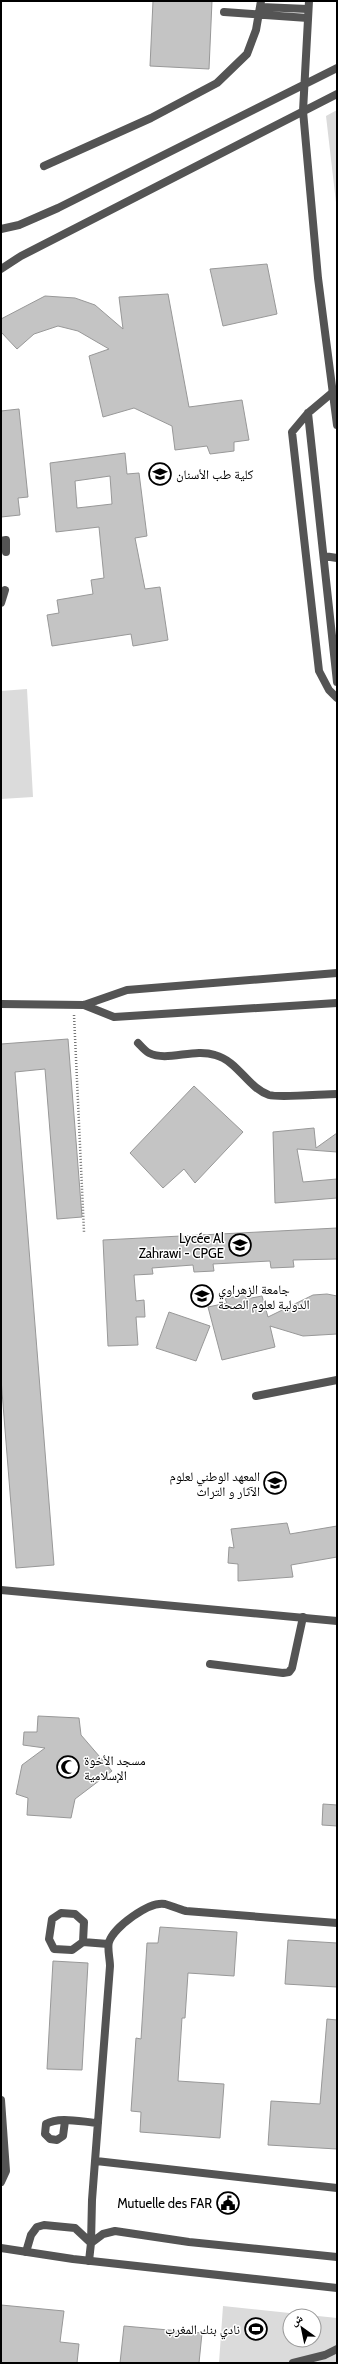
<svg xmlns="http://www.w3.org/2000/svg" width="338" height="2364" viewBox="0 0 338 2364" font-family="Cabin,'Noto Naskh Arabic',sans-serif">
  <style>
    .grass { fill: #dbdbdb; fill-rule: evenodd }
    .building { fill: #c4c4c4; stroke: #989898; fill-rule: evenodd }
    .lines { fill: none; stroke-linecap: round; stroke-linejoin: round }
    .path { stroke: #767676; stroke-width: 2.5; stroke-dasharray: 1 2; stroke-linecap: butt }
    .lane { stroke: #545454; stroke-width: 8 }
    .street { stroke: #545454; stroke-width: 8 }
    .labels { text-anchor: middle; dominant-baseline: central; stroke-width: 3; stroke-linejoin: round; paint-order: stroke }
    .poi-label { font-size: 13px; fill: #000; stroke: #fff; text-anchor: end }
  </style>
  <rect width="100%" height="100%" fill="#fff"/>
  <path class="grass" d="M337,110v101l-11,-95z
    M27,689l6,108 -32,2v-108z
    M223,2306l114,12v45h-118zM290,2316h24v24h-24z"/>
  <path class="building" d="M153,1h59l-3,68 -59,-3z
    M267,264l10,50 -54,12 -13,-57z
    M168,294l21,113 53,-7 7,40 -15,2v9l-24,3 -3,-8 -32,4 -3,-24 -38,-18 -31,9 -14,-61 20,-7 -31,-18 -20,-5 -24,8 -17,15 -16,-17v-13l44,-23 30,2 20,7 28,24 -4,-32z
    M19,409l9,88 -10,1 2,17 -19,2v-106z
    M125,453l2,21 12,-1 8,63 -12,2 10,51 15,-2 8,53 -35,6 -2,-12 -79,12 -5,-31 12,-2 -2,-13 36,-6 -2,-14 13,-2 -5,-51 -43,5 -6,-69zM110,476l2,28 -35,4 -2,-27z
    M68,1039l14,178 -25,2 -12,-150 -30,3 39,493 -38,3 -15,-189v-335z
    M194,1086l49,46 -48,51 -11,-14 -21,19 -33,-35z
    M314,1128l2,20 21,-15v19l-40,-3 6,33 34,-3v19l-62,5 -2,-71z
    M337,1228v31l-44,1 1,7 -23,1 -1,-7 -57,3 1,7 -20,1 -1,-7 -41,3 1,6 -19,1 2,26 8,-1 1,17h-9l2,28 -30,1 -5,-106z
    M246,1294v5l16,-3 6,21 45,-22 14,-1 10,2v38l-34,2 -33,-10 5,21 -53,13 -14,-53 19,-4 -2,-4z
    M169,1312l41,14 -14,35 -40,-13z
    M287,1523l3,11 47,-8v31l-46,8 2,12 -55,4v-17l-10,-1 1,-16 5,1 -3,-19z
    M38,1716l41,2 2,17 31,36 -37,28 -4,19 -44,-3 1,-17 -12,-4 6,-29 23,-17 -22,-3 1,-13h13z
    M323,1804l14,1v21l-15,-1z
    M160,1927l77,5 -3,44 -46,-3 -3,45h-3l-4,63 46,3 -4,54 -80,-6 1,-20 -10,-1 5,-73 5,1 6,-96h11z
    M288,1940l49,3v44l-52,-3z
    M53,1961l35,2 -6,107 -35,-1z
    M327,2019l10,1v129l-69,-4 3,-44 49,3z
    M1,2305l63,6 -4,31 19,2 -2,19h-76z
    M124,2326l78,7 -3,30h-79z"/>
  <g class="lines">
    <path class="path" d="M74,1015l10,217"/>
    <path class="lane" d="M261,7l47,2
      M224,12l84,6
      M44,166l107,-48 66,-35 30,-29 9,-24 5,-29
      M333,392l-25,21 -16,19 27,239 10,19 8,8
      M308,413l29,269
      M1,541l5,-1v12
      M324,556l13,2
      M1,603l4,-13
      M1,1004l83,1 43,-15 210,-17
      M84,1005l30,12 223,-14
      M138,1043c3,3 7,8 11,10 18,9 45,-5 66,2 23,6 33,33 54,40 10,3 55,-1 68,-1
      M256,1396l81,-16
      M210,1664l73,9 6,-1 3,-4 11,-51
      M83,1942l1,-20 -9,-8 -14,-1 -9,6 -3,20 5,10 18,1 11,-8 25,2
      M1,2100l5,71 -5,11
      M65,2121l-2,15 -6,4 -7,-1 -5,-5 1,-10c13,-8 36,-2 52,-1
      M96,2161l241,27
      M26,2252l5,-17 6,-8 7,-2 31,3 16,15 1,-43 18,-234c0,-7 -3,-18 -1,-24 5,-15 40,-41 56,-38 7,2 13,5 21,7l151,12
      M89,2261l2,-18 12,-9 12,-3 74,11 148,15
      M293,2363l32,-8 12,-6"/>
    <path class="street" d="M309,1l-6,110 15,167 19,147
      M1,229l18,-4 39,-17 279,-140
      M1,269l20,-13 316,-162
      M1,1590l336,31
      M1,2248l72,11 264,29"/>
  </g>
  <defs>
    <g id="university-ring" transform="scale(1.15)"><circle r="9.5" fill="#fff" stroke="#000" stroke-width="1.5"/><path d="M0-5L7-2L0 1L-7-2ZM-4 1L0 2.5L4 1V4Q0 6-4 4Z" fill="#000"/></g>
    <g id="school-ring" transform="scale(1.15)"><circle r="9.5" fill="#fff" stroke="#000" stroke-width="1.5"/><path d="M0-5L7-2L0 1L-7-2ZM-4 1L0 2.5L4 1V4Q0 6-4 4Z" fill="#000"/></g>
    <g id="mosque-ring" transform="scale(1.15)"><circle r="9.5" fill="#fff" stroke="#000" stroke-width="1.5"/><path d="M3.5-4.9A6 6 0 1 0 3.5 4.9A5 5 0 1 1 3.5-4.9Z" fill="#000"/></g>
    <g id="civic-ring" transform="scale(1.15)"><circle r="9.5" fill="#fff" stroke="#000" stroke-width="1.5"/><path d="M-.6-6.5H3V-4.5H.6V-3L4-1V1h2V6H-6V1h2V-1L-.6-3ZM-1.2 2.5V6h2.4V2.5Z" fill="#000"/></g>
    <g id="stadium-ring" transform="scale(1.15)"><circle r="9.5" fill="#fff" stroke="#000" stroke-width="1.5"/><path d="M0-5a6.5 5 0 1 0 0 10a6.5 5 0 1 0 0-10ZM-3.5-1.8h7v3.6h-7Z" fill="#000"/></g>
  </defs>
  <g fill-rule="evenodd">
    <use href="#university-ring" x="160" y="474"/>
    <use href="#school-ring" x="240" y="1245"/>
    <use href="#university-ring" x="202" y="1296"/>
    <use href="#university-ring" x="275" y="1483"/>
    <use href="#mosque-ring" x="68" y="1767"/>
    <use href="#civic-ring" x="228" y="2203"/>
    <use href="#stadium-ring" x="256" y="2329"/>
  </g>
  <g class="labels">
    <g class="poi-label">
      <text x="176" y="474" text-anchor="start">كلية طب الأسنان</text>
      <text x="224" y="1238">Lycée Al<tspan x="224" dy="15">Zahrawi - CPGE</tspan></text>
      <text x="218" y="1289" text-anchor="start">جامعة الزهراوي<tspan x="218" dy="15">الدولية لعلوم الصحة</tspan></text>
      <text x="260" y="1476">المعهد الوطني لعلوم<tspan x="260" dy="15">الآثار و التراث</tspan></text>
      <text x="84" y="1760" text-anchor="start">مسجد الأخوة<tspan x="84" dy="15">الإسلامية</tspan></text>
      <text x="212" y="2203">Mutuelle des FAR</text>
      <text x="240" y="2329">نادي بنك المغرب</text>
    </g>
  </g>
  <rect width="338" height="2364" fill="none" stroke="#000000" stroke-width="4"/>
  <g transform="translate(302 2328) rotate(327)"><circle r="19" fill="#ffffff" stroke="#999999"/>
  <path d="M0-3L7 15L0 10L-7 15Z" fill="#000000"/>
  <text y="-6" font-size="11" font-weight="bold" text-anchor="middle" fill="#000000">ش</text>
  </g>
</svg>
